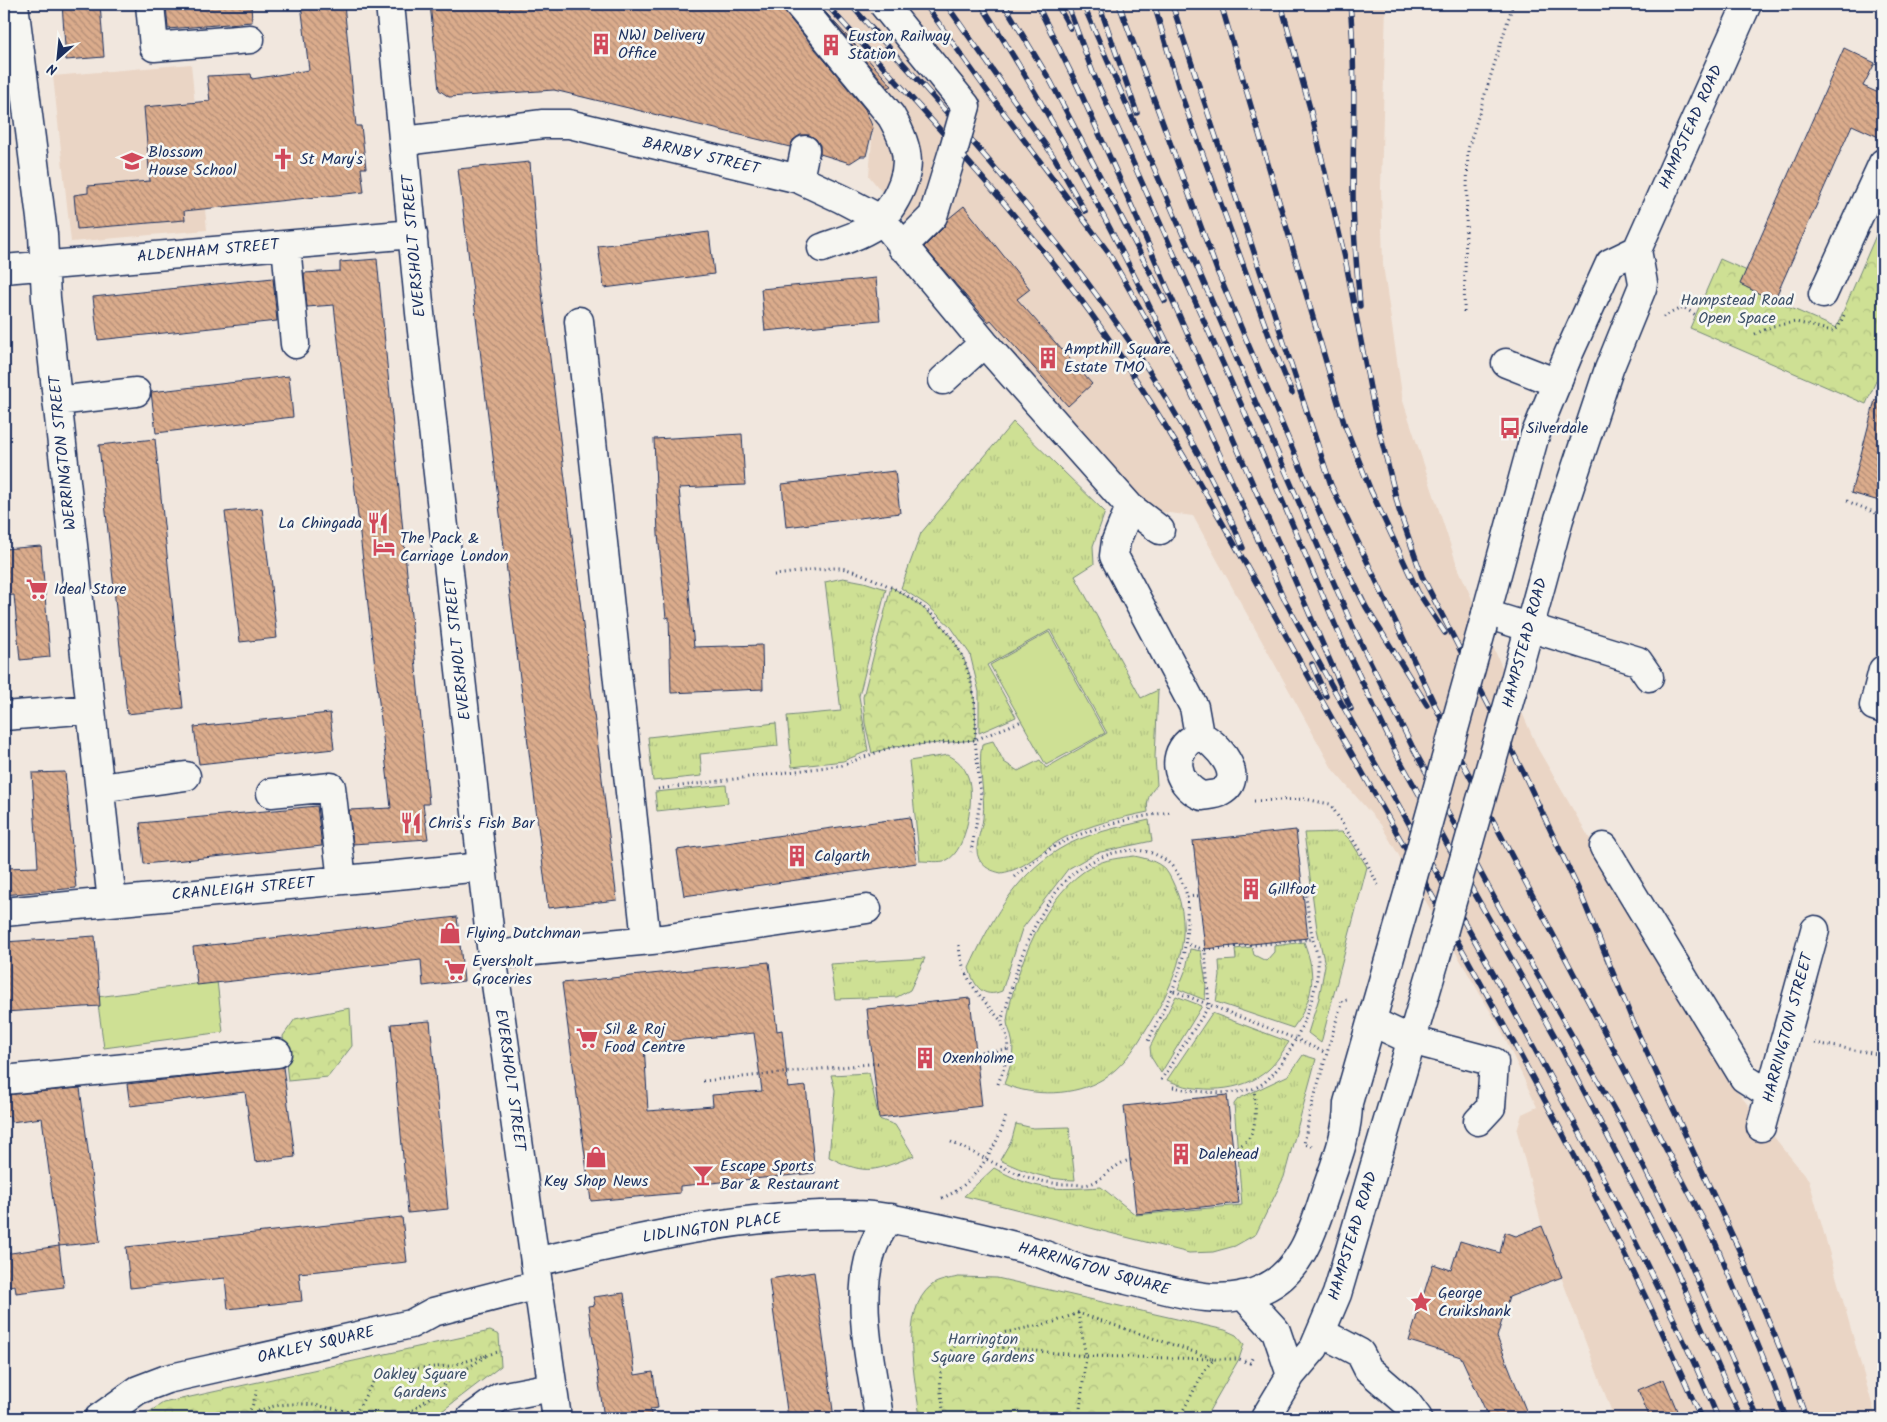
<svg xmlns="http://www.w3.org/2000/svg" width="1887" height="1422" viewBox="0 0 1887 1422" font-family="Kalam,sans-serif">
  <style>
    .built { fill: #ead5c5 }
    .grass { fill: url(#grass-tufts); stroke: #748879 }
    .forest { fill: url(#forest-crowns); stroke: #748879 }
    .pitch { fill: #cee094; stroke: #748879 }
    .building { fill: url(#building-back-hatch); stroke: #1b2f5e; fill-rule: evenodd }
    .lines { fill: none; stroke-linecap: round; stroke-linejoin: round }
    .minor-casing { stroke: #1b2f5e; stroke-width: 31 }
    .major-casing { stroke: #1b2f5e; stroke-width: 31 }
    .highway-casing { stroke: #1b2f5e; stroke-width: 31 }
    .path { stroke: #1b2f5e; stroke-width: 3; stroke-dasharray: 1 4; stroke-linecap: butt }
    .minor { stroke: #f6f6f2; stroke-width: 28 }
    .major { stroke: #f6f6f2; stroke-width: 28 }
    .highway { stroke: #f6f6f2; stroke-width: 28 }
    .rail-casing { stroke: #1b2f5e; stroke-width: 5.5 }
    .rail { stroke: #f6f6f2; stroke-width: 4; stroke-dasharray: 11; stroke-linecap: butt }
    .minor-bridge-casing { stroke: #1b2f5e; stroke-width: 31; stroke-linecap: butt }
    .highway-bridge-casing { stroke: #1b2f5e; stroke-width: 31; stroke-linecap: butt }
    .minor-bridge { stroke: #f6f6f2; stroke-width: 28 }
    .highway-bridge { stroke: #f6f6f2; stroke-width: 28 }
    .labels { text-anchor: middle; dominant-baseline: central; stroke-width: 5; stroke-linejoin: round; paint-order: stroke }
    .poi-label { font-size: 16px; fill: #1b2f5e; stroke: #f6f6f2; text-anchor: start }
    .street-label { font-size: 16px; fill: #1b2f5e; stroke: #f6f6f2 }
    .park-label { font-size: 16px; fill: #3f5269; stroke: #f6f6f2 }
  </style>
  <defs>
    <pattern id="grass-tufts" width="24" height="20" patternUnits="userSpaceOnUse" patternTransform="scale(1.25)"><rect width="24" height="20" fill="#cee094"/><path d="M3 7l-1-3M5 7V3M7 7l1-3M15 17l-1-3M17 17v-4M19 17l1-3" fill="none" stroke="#b0c082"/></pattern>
    <pattern id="forest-crowns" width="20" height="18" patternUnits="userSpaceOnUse" patternTransform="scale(1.25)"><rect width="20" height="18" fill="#cee094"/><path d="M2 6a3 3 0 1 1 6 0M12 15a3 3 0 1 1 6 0" fill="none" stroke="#b0c082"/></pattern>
    <pattern id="building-back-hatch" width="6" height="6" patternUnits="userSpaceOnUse" patternTransform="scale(1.25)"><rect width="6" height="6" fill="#dbac8c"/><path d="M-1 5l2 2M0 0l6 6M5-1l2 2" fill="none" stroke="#b18c76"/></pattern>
  </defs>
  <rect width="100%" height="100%" fill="#f1e7de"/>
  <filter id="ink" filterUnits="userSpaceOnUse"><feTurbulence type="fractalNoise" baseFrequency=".02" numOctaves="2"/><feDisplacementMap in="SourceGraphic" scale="10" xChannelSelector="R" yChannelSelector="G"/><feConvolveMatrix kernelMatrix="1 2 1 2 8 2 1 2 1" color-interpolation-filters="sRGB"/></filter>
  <g filter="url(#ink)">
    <path class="built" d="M820,4h566l-5,183 2,78 20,136 54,164 81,184 193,335 78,96 67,238h-262l-72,-192 -25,-95 5,-17 15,-7 -37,-79 -119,-203 -48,-55 -140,-254 -39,-5 -35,-32 -156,-186 -94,-117 4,-48 -8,-19 26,-23z
      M191,64l16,166 -136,12 -18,-166z"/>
    <path class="grass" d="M1013,422l92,90 -12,34 1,18 -19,12 66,122 17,-8 -3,67 2,28c-8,9 -11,15 -9,27 -29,6 -57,12 -84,26 -21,11 -39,32 -63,35 -9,-2 -17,-5 -22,-14 -6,-12 3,-29 4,-41 3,-25 -6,-49 -1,-74l11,-3 11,21 14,9 22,-11 6,8 61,-35 -57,-103 -63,35 29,52 -37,16v-41l-9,-38 -19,-27 -24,-22 -26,-17 20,-55z
      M843,578l21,4 22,7 -27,107 9,55 -25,10 -51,6 -5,-51 54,-5 -16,-129z
      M776,723l2,23 -78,8 2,22 -49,5 -5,-44z
      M948,755c10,5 16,11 20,22 7,19 -1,74 -21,83 -7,3 -20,1 -27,1l-11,-100z
      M726,785l2,18 -71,8 -2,-19z
      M1149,820l3,21 -56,12 -28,16 -46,60 -20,62c-19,8 -28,-5 -33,-23 21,-45 44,-90 89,-118 25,-16 62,-23 91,-30z
      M1342,832l9,9 16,26 -46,176 -13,-10 11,-35 6,-33 -8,-36 -13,-96z
      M1134,856c10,2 23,5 31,13 5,6 9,16 12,23 18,50 -6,98 -32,139 -11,19 -23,36 -42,48 -28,17 -69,18 -99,5 6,-16 12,-32 7,-48 -1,-6 -4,-9 -4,-15 7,-50 39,-131 86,-155 12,-7 27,-8 41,-10z
      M1304,942c13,34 10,56 -11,86l-77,-26 4,-26 -1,-15 17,-1 -1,-11 17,-2 2,8 12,6 8,-9v-6z
      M1190,949l11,2 5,32 -1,17 -27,-11 8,-20z
      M925,958l-15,32 -13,7 -62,2 -5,-35z
      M1176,996l26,10 -41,67 -10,-16 -1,-10z
      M1212,1013l77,29c-7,10 -12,20 -21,28 -26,23 -70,24 -101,10z
      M1303,1055l13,4 -32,118 -28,57 -21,12 -22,6 -24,1 -225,-57 30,-28c43,23 59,22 107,19l35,28 106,-10 -8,-101 4,-5 51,-24z
      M869,1073l10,46 16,6 19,31c-39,14 -46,21 -85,1l6,-67 -4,-15z
      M1016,1124l17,4 36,-1 6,53c-28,0 -50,-8 -75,-20l12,-21z"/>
    <path class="forest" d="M1883,219v146l-17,39 -176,-76 30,-69 59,26 -6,15 63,28z
      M891,587c64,36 89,79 84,153l-83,7 -20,6 -7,-30 -2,-26z
      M350,1008l2,38 -24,31 -40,4 -5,-45 12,-17z
      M958,1277l39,1 228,52 11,5 8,9 -5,15 -34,59h-285c-4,-37 -22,-107 12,-133 7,-5 18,-6 26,-8z
      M490,1331l9,4 2,31 -68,52h-293l23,-15z"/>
    <path class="pitch" d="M1049,632l56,101 -59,32 -56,-100z
      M217,981l6,51 -119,16 -7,-51z"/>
    <path class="building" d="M62,4h38l4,53 -38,3z
      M166,4h85l1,18 -84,7z
      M301,4h43l12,122h5l5,42h-5l3,24 -180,19 1,9 -108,9 -3,-34 14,-2v-7l62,-5 -6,-74 66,-6 -3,-25 44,-2 1,5 57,-9z
      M430,4h353l3,10 79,95 8,19 -7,28h-5l-11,7 -30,-9v-9l-4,-6 -7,-4h-9l-7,5 -3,7 -236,-57 -105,7 -10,-7z
      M818,4l74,82 -4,2z
      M1844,48l31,15 -12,23 20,9v44l-31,-14 -78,176 -34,-17z
      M530,162l8,99 79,639 -69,8 -90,-739z
      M964,206l66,83 -13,10 75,85 -24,22 -77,-86 -3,2 -64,-75 20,-20 4,-8z
      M709,232l5,42 -110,14 -6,-42z
      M377,259l52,545h-6l5,35 -75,5 -4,-34 42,-2 -57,-503 -27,2 -3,-34 36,-2v-9z
      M273,278l4,43 -179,19 -5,-43z
      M876,278l4,42 -115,11 -4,-42z
      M289,376l4,41 -137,16 -5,-41z
      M1875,400l8,1v101l-32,-9z
      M742,434l3,51 -66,3 15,159 68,-2 1,44 -92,4 -2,-76 -3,1 -8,-84 -4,-95z
      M155,439l28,269 -56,6 -28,-269z
      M895,471l5,42 -114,14 -4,-43z
      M262,508l15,130 -37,4 -15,-130z
      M41,546l9,111 -30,3 -6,-65 -10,1v-47z
      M330,713l4,36 -135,15 -5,-37z
      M65,772l11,116 -72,7v-27l34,-1 -6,-94z
      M317,806l5,40 -178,18 -4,-41z
      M910,817l7,46 -233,33 -7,-46z
      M1296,830l12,108 -103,11 -12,-108z
      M457,917l7,64 -41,5 -2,-26 -224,25 -4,-38z
      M95,936l5,70 -96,6v-70z
      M769,962l8,69 5,-1 6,58 18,-2 9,87 -135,13v7l-89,8 -29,-218zM754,1033l8,58 -50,4 1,11 -65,5 -4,-67z
      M970,998l12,108 -103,12 -12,-109z
      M430,1021l18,188 -40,4 -17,-189z
      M283,1067l12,90 -40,5 -10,-70 -115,14 -3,-22z
      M80,1088l20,154 -41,4 -17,-128 -31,4 -1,-6 -6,1v-22z
      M1227,1095l12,108 -103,11 -12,-108z
      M402,1217l5,45 -108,11 3,28 -74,8 -3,-31 -95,10 -4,-41z
      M1542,1226l20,51 -53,20 -12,40 32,81h-40l-28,-61 -52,-16 24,-77 18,6 9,-29 40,12 5,-21 11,4z
      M59,1246l5,41 -48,6 -1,-8 -11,2v-33z
      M814,1272l20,146h-46l-19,-139z
      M624,1293l11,82 18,-3 5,36 -8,1 2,9h-48l-16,-112 7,-1 -2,-8z
      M1664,1379l16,39h-30l-12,-28z"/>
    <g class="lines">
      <g class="minor-casing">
        <path id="minor" d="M14,4l29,230 3,64 66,604
          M150,4l4,43 96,-8
          M798,4l93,112c20,34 22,55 1,89 -4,5 -7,12 -11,16 -16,13 -40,20 -59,27
          M404,141l139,-17h26l230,55 43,20 40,21 102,123 146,164 30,23
          M799,179l6,-29
          M286,245l9,99
          M902,247l31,-31 21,-68
          M4,269l409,-35
          M1823,294l60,-131
          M579,321l67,619
          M1506,363l51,20
          M943,380l41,-37
          M57,401l79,-9
          M1130,507l-14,34 -2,15 80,151 5,28c17,7 49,42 22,57 -5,3 -13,3 -19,4 -28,-12 -34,-47 -3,-61
          M1486,614l152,47 11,16
          M1883,670l-9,36 9,3
          M4,716l87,-7
          M100,788l86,-12
          M271,793l60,-6 11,93
          M1604,847l140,231 25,16
          M4,912l478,-45
          M492,955l170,-16 205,-30
          M1373,1022l38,18 83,22 -3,45 -13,14
          M4,1080l273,-27
          M1761,1127l54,-197
          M1322,1333l38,20 8,16 38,33 12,16
          M471,1418l29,-21 52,-10
          M879,1418c-8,-59 -34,-152 12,-200"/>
      </g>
      <g class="major-casing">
        <path id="major" d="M390,4l30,309 72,642 43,307
          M538,1285l19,133"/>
      </g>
      <g class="highway-casing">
        <path id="highway" d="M1483,625l51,-187 35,-85 41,-90 27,-13
          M1512,691l47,-172 50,-150 33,-81 1,-5 -6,-33 110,-246
          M1243,1295l33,36 15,44
          M99,1418l39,-28 29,-11 244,-55 22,-12 105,-27 -3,-23c106,-24 213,-50 322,-47 23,0 44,6 66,10 38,8 76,16 112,27 13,3 24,9 36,14 18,6 38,9 56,14 43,10 93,29 136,9 36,-16 49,-55 60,-89 10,-31 25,-63 25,-97l64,-223
          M1265,1418l26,-43 23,-27 23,-54 106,-361"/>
      </g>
      <path class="path" d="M1464,312l4,-163 45,-145
        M1663,317l20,-10 19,12
        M1755,334l18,-8 23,-4 36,9 6,-3 6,-13
        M1847,501l36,15
        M774,575c21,-2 44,-7 65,-7 13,1 30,9 43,15 69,30 98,83 93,157l47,-19
        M658,789l184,-24 50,-18 83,-7 6,57 -10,55
        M1254,801l51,-2 25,5 35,55 13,26
        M1014,877c15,-12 30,-26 47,-34 34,-17 73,-26 110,-31
        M1187,897l18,-2
        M959,945c2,33 22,52 43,77
        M1205,950l108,-11
        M1174,991l122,48 30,14
        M1815,1043l68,12
        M971,1053l38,-4
        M1161,1080l48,-74 -4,-56 -18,-6
        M703,1081l176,-18
        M998,1084c6,-16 13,-32 8,-51 -1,-3 -4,-7 -4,-10 -1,-5 3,-13 5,-18 9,-36 20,-70 41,-101 7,-11 17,-25 27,-32 41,-30 97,-35 112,24 1,7 0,16 0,23 0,49 -19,82 -40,124
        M1173,1087c26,5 53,9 79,2 33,-9 68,-95 66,-127 0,-7 -3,-15 -5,-22 -4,-19 -6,-38 -9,-56h-8
        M951,1142c41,18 73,42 118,42 6,0 14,2 20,0 16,-4 24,-22 46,-25
        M1312,1146l-8,-2 6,-32 32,-111 5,-1
        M1227,1149c33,-3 29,-36 27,-60
        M942,1198c31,-11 56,-52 64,-82
        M1078,1313l8,43 -7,62
        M961,1342l93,-20 24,-9 137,46h24l11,4 3,-7
        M245,1418c42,-26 85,-10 129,0
        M245,1418l7,-11 6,-20
        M353,1418l21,-38 18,-10 58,-4 51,-15
        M394,1418c23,-6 37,-23 55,-37 12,-9 25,-17 37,-25
        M944,1418c-3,-30 -11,-52 14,-75l128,13 129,3
        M1179,1418l27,-50 8,-9"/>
      <use href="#minor" class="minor"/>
      <use href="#major" class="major"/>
      <use href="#highway" class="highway"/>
      <g class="rail-casing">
        <path id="rail" d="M826,4c86,95 175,189 252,292 77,103 139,217 202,329 47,86 96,171 144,256 98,176 197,352 277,537
          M850,4c149,167 306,333 393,544
          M925,4l60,84 123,164 53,93
          M946,4l108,153 31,54
          M981,4c120,188 214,391 303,595
          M1004,4l47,78 114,219
          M1037,4l41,83 47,104 226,518
          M1057,4l13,24
          M1067,4l26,69 148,331 96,225 60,126 165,294 70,134 43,84 66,151
          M1083,4l270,623 59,119 97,179 114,200 57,115 78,178
          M1099,4l38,109
          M1119,4l99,269 106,250 42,84 61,98
          M1154,4l25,85 93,255 20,49
          M1172,4l159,481 126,267 258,490 48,115 23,61
          M1221,4l123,419 27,68 47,101 27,41
          M1281,4l30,108 34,146 29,151 25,101 23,66 101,196 59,125 54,132 104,223 49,118 17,48
          M1350,4c6,64 3,127 3,191 0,37 4,74 7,111
          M1281,593c113,210 236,413 343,626 33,66 66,131 94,199
          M1312,664l14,32"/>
      </g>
      <use href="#rail" class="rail"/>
      <g class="minor-bridge-casing">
        <path id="minor-bridge" d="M883,4l83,102 -12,42"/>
      </g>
      <g class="highway-bridge-casing">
        <path id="highway-bridge" d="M1412,880l71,-255
          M1443,933l69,-242"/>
      </g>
      <use href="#minor-bridge" class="minor-bridge"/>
      <use href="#highway-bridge" class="highway-bridge"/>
    </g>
  </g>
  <defs>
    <g id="building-bare" transform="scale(1.725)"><path d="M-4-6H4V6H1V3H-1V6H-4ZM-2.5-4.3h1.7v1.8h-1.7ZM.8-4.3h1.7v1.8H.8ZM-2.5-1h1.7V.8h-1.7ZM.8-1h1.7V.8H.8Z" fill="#d1495b" stroke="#f6f6f2" stroke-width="2.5" paint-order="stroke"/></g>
    <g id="church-bare" transform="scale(1.725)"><path d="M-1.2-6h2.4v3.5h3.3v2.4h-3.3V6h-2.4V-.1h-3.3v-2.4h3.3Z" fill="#d1495b" stroke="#f6f6f2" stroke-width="2.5" paint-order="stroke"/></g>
    <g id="school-bare" transform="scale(1.725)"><path d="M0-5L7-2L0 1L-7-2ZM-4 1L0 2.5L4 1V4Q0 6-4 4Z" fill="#d1495b" stroke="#f6f6f2" stroke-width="2.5" paint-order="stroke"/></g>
    <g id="bus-bare" transform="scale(1.725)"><path d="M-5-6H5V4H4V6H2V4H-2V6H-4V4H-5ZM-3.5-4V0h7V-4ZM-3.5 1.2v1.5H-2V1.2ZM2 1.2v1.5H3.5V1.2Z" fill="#d1495b" stroke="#f6f6f2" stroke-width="2.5" paint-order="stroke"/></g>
    <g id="restaurant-bare" transform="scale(1.725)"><path d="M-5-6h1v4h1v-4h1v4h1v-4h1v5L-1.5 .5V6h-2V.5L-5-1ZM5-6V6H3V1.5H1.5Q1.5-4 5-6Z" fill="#d1495b" stroke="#f6f6f2" stroke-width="2.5" paint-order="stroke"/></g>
    <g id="hotel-bare" transform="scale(1.725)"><path d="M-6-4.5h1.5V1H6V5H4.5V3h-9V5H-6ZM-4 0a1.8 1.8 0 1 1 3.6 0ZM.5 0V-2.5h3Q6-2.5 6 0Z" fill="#d1495b" stroke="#f6f6f2" stroke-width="2.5" paint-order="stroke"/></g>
    <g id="supermarket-bare" transform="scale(1.725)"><path d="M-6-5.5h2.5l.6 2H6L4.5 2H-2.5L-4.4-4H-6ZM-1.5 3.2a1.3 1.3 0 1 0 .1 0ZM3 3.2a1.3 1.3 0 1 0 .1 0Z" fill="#d1495b" stroke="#f6f6f2" stroke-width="2.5" paint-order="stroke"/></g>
    <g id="shop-bare" transform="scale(1.725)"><path d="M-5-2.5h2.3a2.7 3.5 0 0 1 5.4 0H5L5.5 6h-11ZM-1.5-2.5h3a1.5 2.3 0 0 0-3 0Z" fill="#d1495b" stroke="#f6f6f2" stroke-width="2.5" paint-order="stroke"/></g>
    <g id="bar-bare" transform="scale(1.725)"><path d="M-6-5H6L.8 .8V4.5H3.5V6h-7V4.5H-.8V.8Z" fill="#d1495b" stroke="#f6f6f2" stroke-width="2.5" paint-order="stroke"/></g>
    <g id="sight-bare" transform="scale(1.725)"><path d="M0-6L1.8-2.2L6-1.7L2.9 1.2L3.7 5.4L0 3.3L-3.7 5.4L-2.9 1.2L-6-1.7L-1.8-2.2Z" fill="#d1495b" stroke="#f6f6f2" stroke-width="2.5" paint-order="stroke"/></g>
  </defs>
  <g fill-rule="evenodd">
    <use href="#building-bare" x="601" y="44"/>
    <use href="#building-bare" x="831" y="45"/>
    <use href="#church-bare" x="283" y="159"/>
    <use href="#school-bare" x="132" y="161"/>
    <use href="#building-bare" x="1048" y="358"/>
    <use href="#bus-bare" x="1510" y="428"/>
    <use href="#restaurant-bare" x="378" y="523"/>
    <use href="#hotel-bare" x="384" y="547"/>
    <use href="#supermarket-bare" x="37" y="589"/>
    <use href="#restaurant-bare" x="411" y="823"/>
    <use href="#building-bare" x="797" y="856"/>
    <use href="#building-bare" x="1251" y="889"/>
    <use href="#shop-bare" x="450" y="933"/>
    <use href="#supermarket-bare" x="455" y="970"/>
    <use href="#supermarket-bare" x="587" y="1038"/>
    <use href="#building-bare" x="925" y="1058"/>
    <use href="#building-bare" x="1181" y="1154"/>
    <use href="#shop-bare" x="596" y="1157"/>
    <use href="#bar-bare" x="703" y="1175"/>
    <use href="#sight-bare" x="1421" y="1302"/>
  </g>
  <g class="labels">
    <g class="poi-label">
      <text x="618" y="35">NW1 Delivery<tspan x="618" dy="18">Office</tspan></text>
      <text x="848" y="36">Euston Railway<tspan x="848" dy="18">Station</tspan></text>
      <text x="148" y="152">Blossom<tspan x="148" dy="18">House School</tspan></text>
      <text x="300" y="159">St Mary's</text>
      <text x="1064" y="349">Ampthill Square<tspan x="1064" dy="18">Estate TMO</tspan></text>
      <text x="1526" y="428">Silverdale</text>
      <text x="362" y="523" text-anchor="end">La Chingada</text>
      <text x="400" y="538">The Pack &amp;<tspan x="400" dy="18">Carriage London</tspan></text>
      <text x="54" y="589">Ideal Store</text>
      <text x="428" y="823">Chris's Fish Bar</text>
      <text x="814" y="856">Calgarth</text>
      <text x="1268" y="889">Gillfoot</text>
      <text x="466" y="933">Flying Dutchman</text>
      <text x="472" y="961">Eversholt<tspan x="472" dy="18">Groceries</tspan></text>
      <text x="604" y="1029">Sil &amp; Roj<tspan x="604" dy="18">Food Centre</tspan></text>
      <text x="942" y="1058">Oxenholme</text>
      <text x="1198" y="1154">Dalehead</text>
      <text x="720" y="1166">Escape Sports<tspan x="720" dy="18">Bar &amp; Restaurant</tspan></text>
      <text x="596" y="1181" text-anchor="middle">Key Shop News</text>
      <text x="1438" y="1293">George<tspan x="1438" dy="18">Cruikshank</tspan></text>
    </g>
    <g class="street-label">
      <text transform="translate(1691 127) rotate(-66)">HAMPSTEAD ROAD</text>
      <text transform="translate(701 156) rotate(13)">BARNBY STREET</text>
      <text transform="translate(414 246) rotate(-95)">EVERSHOLT STREET</text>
      <text transform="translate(208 251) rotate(-5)">ALDENHAM STREET</text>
      <text transform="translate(63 453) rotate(-96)">WERRINGTON STREET</text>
      <text transform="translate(1525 643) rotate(-75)">HAMPSTEAD ROAD</text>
      <text transform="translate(458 649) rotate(-96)">EVERSHOLT STREET</text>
      <text transform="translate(243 889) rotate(-5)">CRANLEIGH STREET</text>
      <text transform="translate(1788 1028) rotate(-75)">HARRINGTON STREET</text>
      <text transform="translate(510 1080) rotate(82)">EVERSHOLT STREET</text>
      <text transform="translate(712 1228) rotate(-8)">LIDLINGTON PLACE</text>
      <text transform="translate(1353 1236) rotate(-73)">HAMPSTEAD ROAD</text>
      <text transform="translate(1094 1269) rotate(16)">HARRINGTON SQUARE</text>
      <text transform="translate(316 1345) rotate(-13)">OAKLEY SQUARE</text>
    </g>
    <g class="park-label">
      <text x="1737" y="300">Hampstead Road<tspan x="1737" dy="18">Open Space</tspan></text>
      <text x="983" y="1339">Harrington<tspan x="983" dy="18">Square Gardens</tspan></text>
      <text x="420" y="1374">Oakley Square<tspan x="420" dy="18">Gardens</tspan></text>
    </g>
  </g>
  <rect width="1887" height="1422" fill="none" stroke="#f6f6f2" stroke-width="20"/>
  <rect x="10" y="10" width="1867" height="1402" fill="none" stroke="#1b2f5e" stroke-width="2" filter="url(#ink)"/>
  <g transform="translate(58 58) rotate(207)" stroke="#f6f6f2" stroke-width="4" paint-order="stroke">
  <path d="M0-4L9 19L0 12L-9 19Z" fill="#1b2f5e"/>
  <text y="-8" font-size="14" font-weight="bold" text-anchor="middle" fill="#1b2f5e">N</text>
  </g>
</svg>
